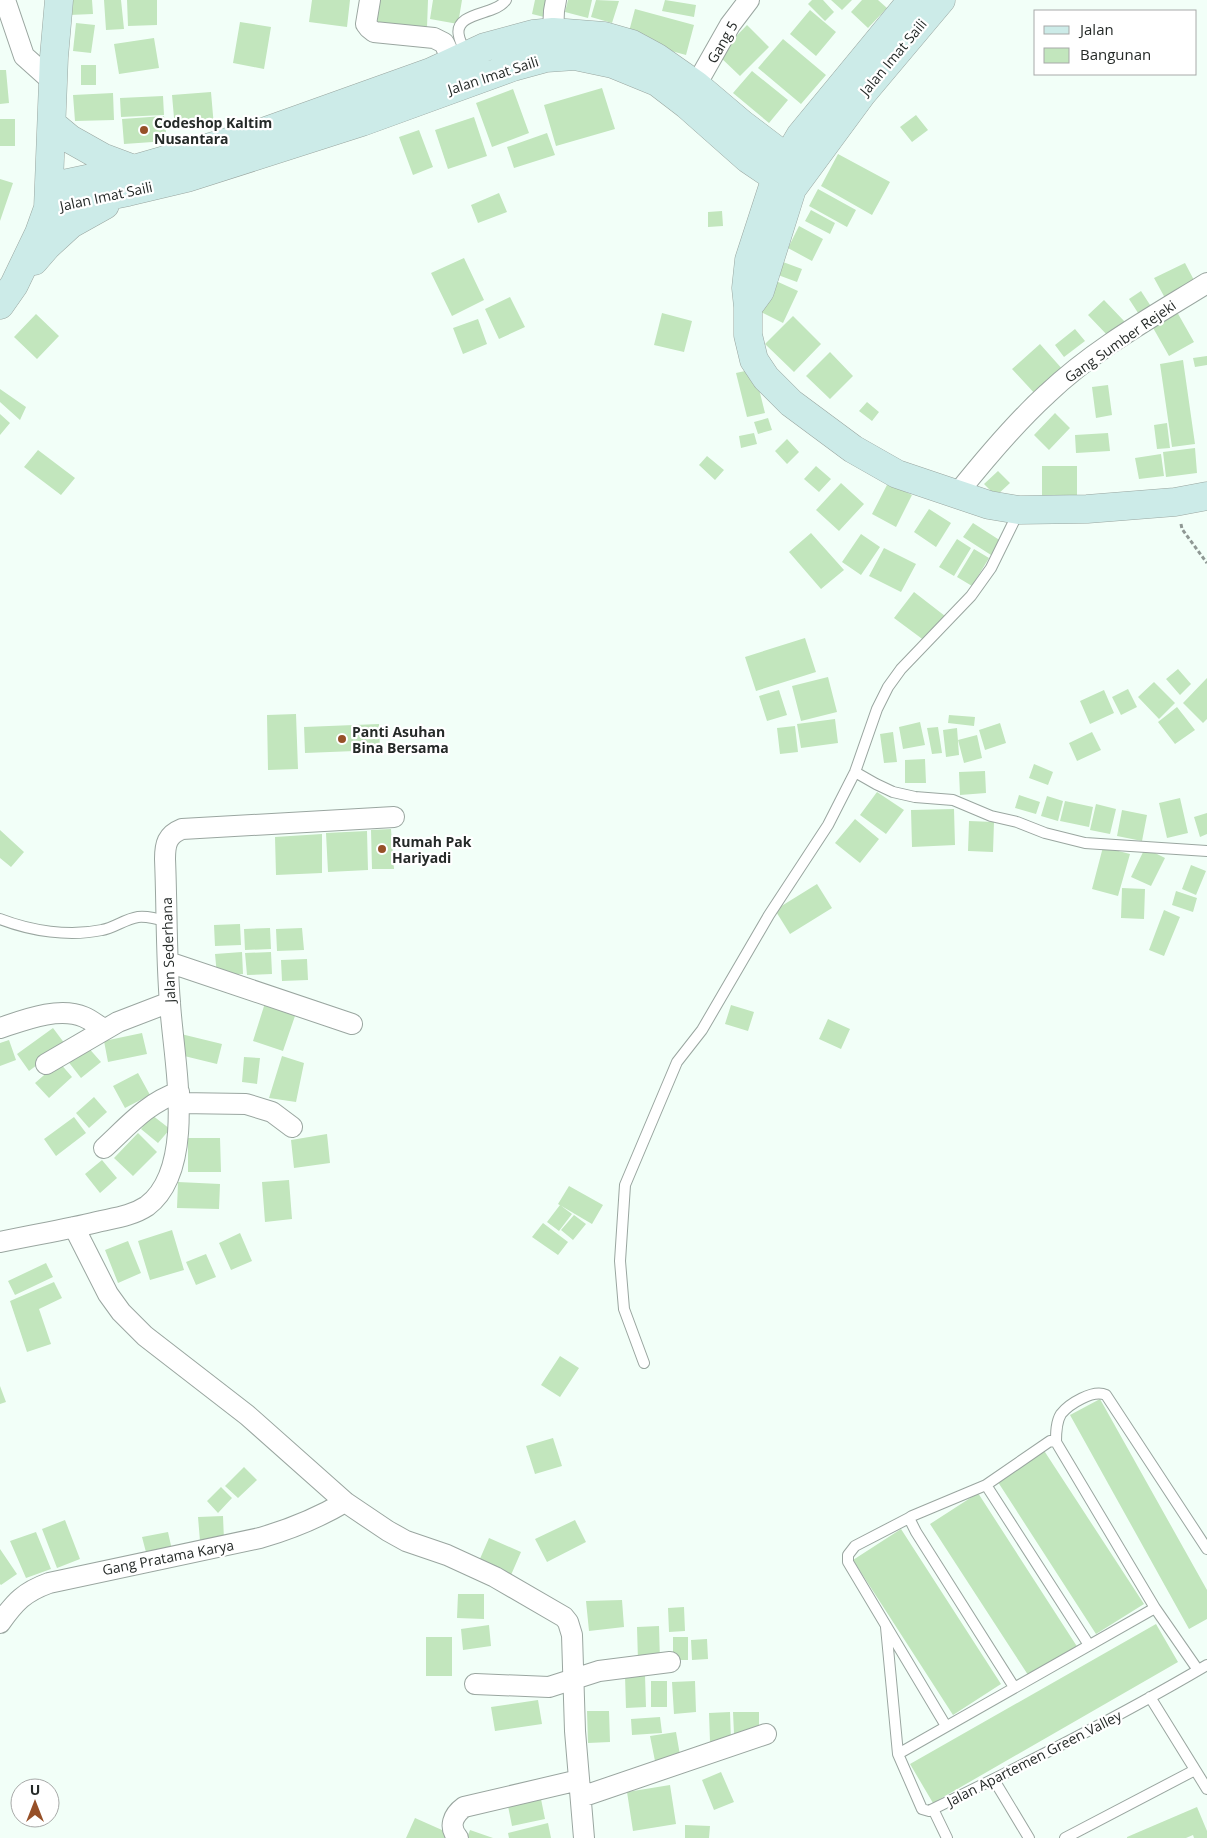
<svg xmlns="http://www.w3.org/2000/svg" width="1207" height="1838" viewBox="0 0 1207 1838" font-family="'Open Sans',sans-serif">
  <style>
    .building { fill: #c2e6bd }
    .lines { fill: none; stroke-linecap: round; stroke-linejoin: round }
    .service-casing { stroke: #9aa6a0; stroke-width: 12 }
    .minor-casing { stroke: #9aa6a0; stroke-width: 22 }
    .secondary-casing { stroke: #9aa6a0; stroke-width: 29 }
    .path { stroke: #8f9894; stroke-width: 3; stroke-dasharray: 4 2.5; stroke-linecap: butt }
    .service { stroke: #fff; stroke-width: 10 }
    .minor { stroke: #fff; stroke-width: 20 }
    .secondary { stroke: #ccebe8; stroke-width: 28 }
    .poi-dot { fill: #965028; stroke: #fff; stroke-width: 2 }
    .labels { text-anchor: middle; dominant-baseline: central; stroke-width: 4.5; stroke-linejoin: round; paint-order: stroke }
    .street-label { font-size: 14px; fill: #252a28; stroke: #fff }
    .poi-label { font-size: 14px; font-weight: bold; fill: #252a28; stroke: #fff; text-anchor: start }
  </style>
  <rect width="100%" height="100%" fill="#f2fff8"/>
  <path class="building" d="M69,0h23l1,14 -24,1z
    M104,0h17l3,29 -18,1z
    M127,0h30v25l-29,1z
    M312,0h38l-3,27 -38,-5z
    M378,0h50l-1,27 -50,-3z
    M433,0h29l-4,24 -28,-5z
    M535,0h14l-5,17 -12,-3z
    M568,0h24l-4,18 -23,-6z
    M596,0l23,1 -7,22 -21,-6z
    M665,0l31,5 -2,12 -32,-6z
    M812,0h11l11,12 -9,9 -17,-17z
    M831,0h21l-10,10z
    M862,0h16l9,8 -19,20 -17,-16z
    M635,9l59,16 -8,30 -59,-16z
    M810,10l26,22 -20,24 -26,-22z
    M240,22l31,5 -7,42 -31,-6z
    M76,23l19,2 -4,28 -18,-2z
    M747,25l22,22 -29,29 -22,-21z
    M154,38l5,30 -40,6 -5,-30z
    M783,39l43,36 -25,29 -43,-36z
    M81,65h15v20h-15z
    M0,70h6l3,33 -9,1z
    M752,71l36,29 -19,23 -36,-30z
    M602,88l13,41 -59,17 -12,-41z
    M513,89l16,44 -37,14 -16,-44z
    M211,92l3,35 -39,2 -3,-34z
    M113,93l1,27 -39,1 -2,-26z
    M163,96l1,19 -43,2 -1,-19z
    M916,115l12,15 -16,12 -12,-15z
    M164,116l3,25 -43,3 -2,-25z
    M474,117l13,39 -39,13 -13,-39z
    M0,119h15v27h-15z
    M419,130l14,37 -20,8 -14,-38z
    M547,133l8,22 -41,13 -7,-21z
    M838,154l52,28 -18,33 -51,-29z
    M0,179l13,4 -13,38z
    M818,189l38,21 -9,17 -38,-21z
    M499,193l8,19 -29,11 -7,-18z
    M811,210l24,13 -5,11 -25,-13z
    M722,211l1,15 -15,1v-15z
    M799,226l24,13 -11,22 -24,-13z
    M464,258l20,42 -32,16 -21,-43z
    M783,262l19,7 -5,13 -19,-7z
    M1185,263l10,19 -30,16 -11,-20z
    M776,281l22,10 -15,32 -22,-11z
    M1141,291l13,20 -12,8 -13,-20z
    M510,297l15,30 -26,12 -14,-30z
    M1104,300l21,22 -16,15 -21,-22z
    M1177,312l17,30 -25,14 -17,-30z
    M662,313l30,8 -8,31 -30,-7z
    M36,314l23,22 -22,23 -23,-22z
    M793,316l28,28 -27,28 -29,-28z
    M478,319l9,25 -24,10 -10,-26z
    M1075,329l10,12 -21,16 -9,-12z
    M1040,344l24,27 -27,25 -25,-27z
    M830,352l23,24 -23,23 -24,-23z
    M1207,356v9l-12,2 -2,-9z
    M1183,360l12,84 -23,3 -12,-83z
    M754,369l11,44 -18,4 -11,-44z
    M1108,385l4,30 -16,3 -4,-31z
    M0,389l26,18 -6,13 -20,-18z
    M867,402l12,10 -7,9 -13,-10z
    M1055,413l15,15 -21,22 -15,-15z
    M0,414l10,9 -10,12z
    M768,418l4,12 -14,4 -4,-12z
    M1167,423l3,25 -13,1 -3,-24z
    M754,433l3,11 -16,4 -2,-12z
    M1108,433l2,18 -34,2 -1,-18z
    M787,439l12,13 -12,12 -12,-13z
    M1195,448l2,25 -31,4 -3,-25z
    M38,450l37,28 -14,17 -37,-28z
    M1161,454l3,22 -25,3 -4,-21z
    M707,456l17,14 -9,10 -16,-15z
    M816,466l15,13 -12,13 -15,-13z
    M1042,466h35v40h-35z
    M998,471l12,12 -14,13 -12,-12z
    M841,483l23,21 -25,27 -23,-21z
    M888,483l24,12 -16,32 -24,-13z
    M929,509l22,14 -15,24 -22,-15z
    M973,523l28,18 -10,14 -28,-18z
    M811,533l33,37 -23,19 -32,-37z
    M861,534l19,13 -19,28 -19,-13z
    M957,539l14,9 -17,28 -15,-9z
    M884,548l32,16 -15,28 -32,-16z
    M974,549l15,9 -17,28 -15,-9z
    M914,592l31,24 -20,25 -31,-23z
    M805,638l11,34 -60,19 -11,-34z
    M1178,669l13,15 -11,11 -14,-16z
    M828,677l9,35 -36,9 -9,-35z
    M1207,678v41l-4,4 -20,-20z
    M1154,682l21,21 -16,16 -21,-22z
    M1128,689l9,18 -16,8 -9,-18z
    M779,690l8,25 -20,6 -8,-25z
    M1104,690l10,23 -24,11 -10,-23z
    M1177,707l18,23 -20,14 -17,-22z
    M296,714l2,55 -30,1 -1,-55z
    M949,715l26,2 -1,9 -26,-3z
    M835,719l3,24 -37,5 -4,-24z
    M920,722l5,23 -22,4 -4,-22z
    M1000,723l6,20 -21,7 -6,-20z
    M379,724l1,26 -75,3 -1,-26z
    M795,726l3,26 -18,2 -3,-26z
    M938,727l4,26 -10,1 -5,-26z
    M957,728l2,27 -13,2 -3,-27z
    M893,732l4,30 -13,1 -4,-29z
    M1092,732l9,18 -24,11 -8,-18z
    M977,735l5,23 -18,5 -6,-23z
    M925,759l1,24h-21v-23z
    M1034,764l19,8 -5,13 -19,-7z
    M985,771l1,22 -26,2 -1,-23z
    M877,792l27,18 -18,24 -26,-19z
    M1019,795l21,7 -4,12 -21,-6z
    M1047,796l16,5 -5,20 -17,-5z
    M1180,798l8,35 -21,5 -8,-35z
    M1065,801l28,6 -4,20 -29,-6z
    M1096,804l20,5 -6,25 -20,-4z
    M954,809l1,36 -43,2 -1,-37z
    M1122,810l25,5 -5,26 -25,-5z
    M1207,813v21l-7,3 -6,-20z
    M855,819l24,20 -19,24 -25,-20z
    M969,821l25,1 -1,30 -25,-1z
    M391,829l3,40h-22l-1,-39z
    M0,830l24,22 -13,15 -11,-9z
    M367,831l1,39 -40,2 -2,-39z
    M322,834v39l-46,2 -1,-38z
    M1103,847l27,7 -12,42 -26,-7z
    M1145,848l20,10 -14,28 -20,-9z
    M1191,865l15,6 -10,24 -14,-6z
    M817,884l15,24 -42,26 -15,-24z
    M1122,888l23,1 -1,30 -23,-1z
    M1176,891l21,7 -4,14 -21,-7z
    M1164,910l16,7 -16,39 -15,-6z
    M240,924l1,21 -26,1 -1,-21z
    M270,928l1,21 -26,1 -1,-21z
    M302,928l2,22 -27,1 -1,-22z
    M242,952l1,22 -26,1 -2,-21z
    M271,952l1,22 -25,1 -2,-22z
    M307,959l1,21 -26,1 -1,-21z
    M265,1003l31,10 -13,38 -30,-10z
    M731,1005l23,7 -6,19 -23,-7z
    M828,1019l22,10 -9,20 -22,-10z
    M53,1028l12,16 -36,27 -12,-17z
    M142,1033l5,21 -39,8 -4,-21z
    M181,1034l41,10 -5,20 -41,-10z
    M9,1040l7,20 -16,6v-23z
    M86,1045l15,17 -20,16 -14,-18z
    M282,1056l22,7 -8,39 -27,-4z
    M244,1057l16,1 -3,26 -15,-2z
    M59,1062l13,15 -23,21 -14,-15z
    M138,1073l12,22 -25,13 -12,-22z
    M94,1097l13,15 -18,16 -13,-15z
    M152,1115l18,14 -12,14 -17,-14z
    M74,1117l12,16 -30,23 -12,-17z
    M138,1133l19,19 -24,24 -19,-18z
    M327,1134l3,29 -36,5 -3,-28z
    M188,1138h32l1,34h-33z
    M102,1160l15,18 -17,15 -15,-19z
    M289,1180l3,39 -27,3 -3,-40z
    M178,1182l42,2 -1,25 -42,-1z
    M569,1186l34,19 -11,19 -34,-20z
    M560,1205l12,9 -13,17 -12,-9z
    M574,1215l12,9 -13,16 -12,-10z
    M543,1223l25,19 -10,13 -26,-18z
    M172,1230l12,40 -34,10 -12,-39z
    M240,1233l12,28 -21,9 -12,-27z
    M128,1241l13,32 -23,10 -13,-33z
    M206,1254l10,23 -20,8 -10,-23z
    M46,1263l7,14 -38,18 -7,-14z
    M54,1282l8,16 -23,11 12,35 -24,8 -17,-51z
    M560,1356l19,12 -19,29 -19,-12z
    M0,1386l6,16 -6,2z
    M1100,1399l107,191v29l-18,10 -119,-214z
    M553,1438l9,28 -27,8 -9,-28z
    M1043,1449l101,155 -48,30 -100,-155z
    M244,1467l13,13 -19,18 -13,-12z
    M221,1487l11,11 -14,15 -11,-12z
    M978,1493l100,155 -48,30 -100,-154z
    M223,1516l1,24 -24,1 -2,-24z
    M65,1520l15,39 -23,9 -15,-39z
    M575,1520l11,22 -39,20 -12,-23z
    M901,1529l100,155 -48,31 -100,-155z
    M36,1532l15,37 -25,9 -16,-37z
    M168,1532l4,18 -25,6 -5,-19z
    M489,1538l32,14 -10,23 -32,-14z
    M0,1549l17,25 -16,11 -1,-1z
    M458,1594h26v25l-27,-1z
    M622,1600l2,27 -35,4 -3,-30z
    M684,1607l1,24 -16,1 -1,-24z
    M1156,1624l22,38 -245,141 -23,-39z
    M489,1625l2,21 -28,4 -2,-21z
    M659,1626l1,35h-22l-1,-34z
    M426,1637h26v39h-26z
    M673,1637h15v23h-15z
    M707,1639l1,20 -16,1 -1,-20z
    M645,1675l1,32 -20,1 -1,-32z
    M651,1681h16v26h-16z
    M695,1681l1,31 -22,2 -2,-32z
    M538,1700l4,24 -47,7 -4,-24z
    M587,1711h22l1,31 -22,1z
    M730,1712l1,29 -21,1 -1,-29z
    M733,1712h26v22h-25z
    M660,1717l2,16 -30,2 -1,-16z
    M676,1732l5,29 -25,5 -6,-30z
    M721,1772l13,30 -20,8 -12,-30z
    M670,1785l6,39 -43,7 -6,-39z
    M540,1794l5,25 -33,7 -5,-25z
    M1197,1807l10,24v7h-13l-1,-3 -7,3h-59v-1z
    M415,1818l36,16 -1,4h-44z
    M548,1823l3,15h-42l-1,-5z
    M685,1825l25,1 -1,12h-24z
    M470,1830l23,8h-26z"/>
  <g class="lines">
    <g class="service-casing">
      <path id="service" d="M466,54c-2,-6 -6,-12 -7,-18 -5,-19 23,-22 34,-27 6,-2 10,-5 13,-9
        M855,772l21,12 17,8 22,5 38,3 38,16 26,6 28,11 40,10 122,8
        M0,919c31,12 69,18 102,11 12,-2 23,-11 36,-13 10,-1 20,2 30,5
        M644,1363l-20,-54 -4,-48 5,-76 52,-123 25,-32 67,-115 59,-90 27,-53 22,-63 11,-22 13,-18 70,-73 20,-28 28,-57
        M1056,1442c0,-9 0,-20 5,-28 8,-10 32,-25 45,-19l101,154
        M986,1485l64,-44 6,1 99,166 43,62
        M909,1518l-54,28 -7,9v7l98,164
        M886,1627l12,127 24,55 7,2c94,-46 188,-93 278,-146
        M1014,1687l-98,-155 -7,-14 3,-2 74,-31 103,160
        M1150,1697l57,92
        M898,1754l257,-146
        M994,1780l35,58
        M933,1809l14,29
        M1065,1838l130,-68"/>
    </g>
    <g class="minor-casing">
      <path id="minor" d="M5,0l19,56 29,26
        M370,0l-4,24 3,4 5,4 60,6 10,5 9,19
        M553,32l1,-21 2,-11
        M696,85l34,-60 19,-25
        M957,494c28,-35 57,-70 90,-100 47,-45 105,-77 160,-111
        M168,962l184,62
        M0,1028c24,-8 59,-22 84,-11 7,3 13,8 20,12
        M46,1064l72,-42 52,-20
        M180,1103l66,1 26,8 20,15
        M104,1148c24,-22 43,-45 75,-56
        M74,1227l34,67 13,18 24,24 102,79 98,87 43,29 18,10 41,14 48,22 69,40 4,5 4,13 3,96 9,107
        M0,1242c32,-7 65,-12 97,-20 17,-4 35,-6 50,-16 51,-39 26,-149 23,-203 -4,-48 -3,-97 -5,-144 0,-15 2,-24 17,-30l212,-12
        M0,1623c15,-21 24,-31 49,-40l211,-45c31,-9 58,-20 85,-36
        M475,1684l74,3 50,-16 71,-9
        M581,1797l185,-63
        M458,1838c-10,-11 -5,-23 6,-31l115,-27"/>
    </g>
    <g class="secondary-casing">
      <path id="secondary" d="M912,0l-112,136 -24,41 -27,83 -3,28 2,19v28l6,25 12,18 25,25 62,46 44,25 92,31 30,5 68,-1 88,-7 32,-6
        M52,124l18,15 32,18 32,12
        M49,187l85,-18 132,-38 165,-59 54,-25 48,-13 20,-2 51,4 28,8 24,13 40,28 46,39 62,47
        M48,208l80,-16 59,-14 175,-56 151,-55 33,-9 29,-2 38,8 44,18 30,23 61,54 43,29
        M34,261l13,-15 24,-22 34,-19
        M752,302l8,-11 32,-102 70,-95 79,-94
        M0,305l14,-20 25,-52 9,-25 6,-151 5,-57"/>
    </g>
    <path class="path" d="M1181,524l1,5 25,34"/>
    <use href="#service" class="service"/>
    <use href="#minor" class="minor"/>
    <use href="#secondary" class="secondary"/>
  </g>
  <g class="poi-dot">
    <circle cx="144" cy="130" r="5"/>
    <circle cx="342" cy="739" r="5"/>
    <circle cx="382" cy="849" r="5"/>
  </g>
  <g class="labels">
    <g class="street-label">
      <text transform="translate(722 42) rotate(-60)">Gang 5</text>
      <text transform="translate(893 57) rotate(-50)">Jalan Imat Saili</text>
      <text transform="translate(493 75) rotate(-18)">Jalan Imat Saili</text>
      <text transform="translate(106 196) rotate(-12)">Jalan Imat Saili</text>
      <text transform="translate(1120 341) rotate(-35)">Gang Sumber Rejeki</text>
      <text transform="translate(168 950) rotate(-92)">Jalan Sederhana</text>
      <text transform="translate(168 1557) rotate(-11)">Gang Pratama Karya</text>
      <text transform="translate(1034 1758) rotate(-27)">Jalan Apartemen Green Valley</text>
    </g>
    <g class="poi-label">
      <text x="154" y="122">Codeshop Kaltim<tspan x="154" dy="16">Nusantara</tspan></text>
      <text x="352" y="731">Panti Asuhan<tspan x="352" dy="16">Bina Bersama</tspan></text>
      <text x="392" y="841">Rumah Pak<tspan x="392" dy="16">Hariyadi</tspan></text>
    </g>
  </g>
  <rect x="1034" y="10" width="162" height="65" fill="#ffffff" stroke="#a8aaa9"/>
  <rect x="1044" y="26" width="25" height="8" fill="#ccebe8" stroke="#a8aaa9"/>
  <text x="1080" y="35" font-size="15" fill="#252a28">Jalan</text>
  <rect x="1044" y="48" width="25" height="15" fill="#c2e6bd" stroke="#a8aaa9"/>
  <text x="1080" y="60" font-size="15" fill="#252a28">Bangunan</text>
  <g transform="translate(35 1803)"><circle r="24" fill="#ffffff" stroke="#a8aaa9"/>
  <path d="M0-4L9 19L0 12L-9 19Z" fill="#965028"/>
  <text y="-8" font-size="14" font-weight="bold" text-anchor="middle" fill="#252a28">U</text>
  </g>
</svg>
